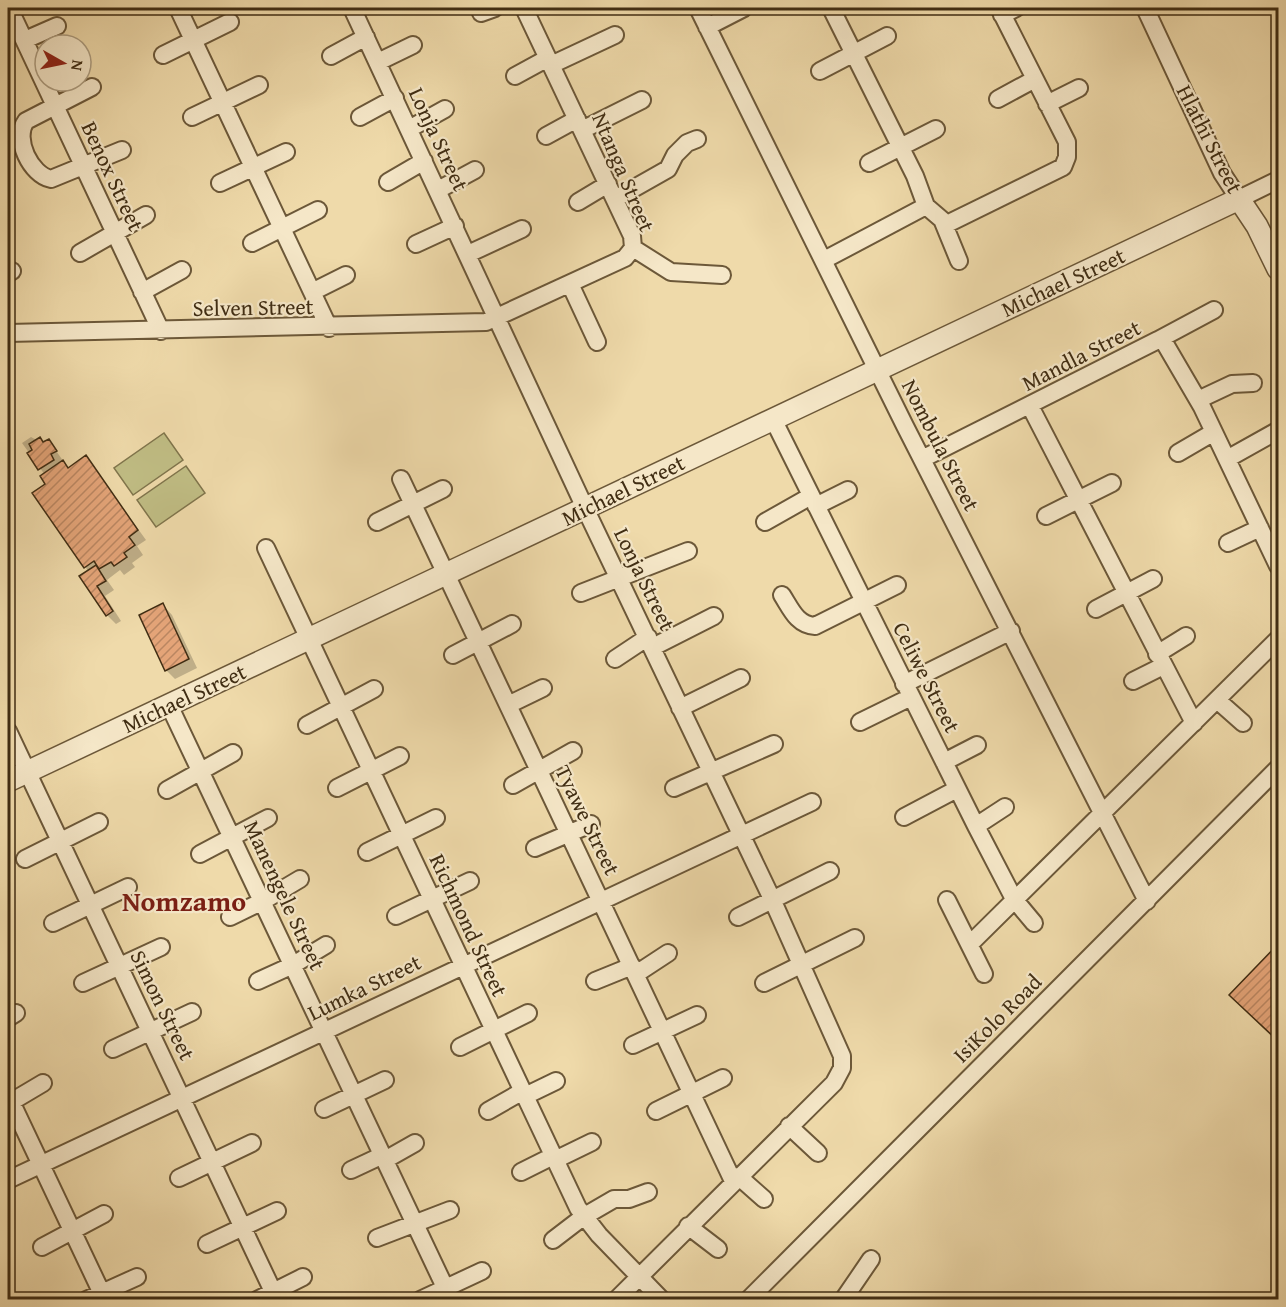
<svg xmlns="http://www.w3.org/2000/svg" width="1286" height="1307" viewBox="0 0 1286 1307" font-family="'Gentium Book Plus',serif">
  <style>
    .grass { fill: #c0bd84; stroke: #80754c; stroke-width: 1.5 }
    .shadow { fill: #0003 }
    .building { fill: url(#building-hatch); stroke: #402d13; stroke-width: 1.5 }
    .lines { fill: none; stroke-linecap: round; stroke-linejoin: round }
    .minor-casing { stroke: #6c5839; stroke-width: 20 }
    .tertiary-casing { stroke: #6c5839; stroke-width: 24 }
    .minor { stroke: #f5e7c8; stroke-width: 16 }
    .tertiary { stroke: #f5e7c8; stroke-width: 21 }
    .labels { text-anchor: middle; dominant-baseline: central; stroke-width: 4.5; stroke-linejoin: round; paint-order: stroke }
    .street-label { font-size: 22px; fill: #402d13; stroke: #f5e7c8 }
    .district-label { font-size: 28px; font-weight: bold; fill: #7a1f14; stroke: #f5e7c8 }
  </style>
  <defs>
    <pattern id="building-hatch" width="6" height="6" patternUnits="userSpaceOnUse" patternTransform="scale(1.5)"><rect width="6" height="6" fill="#e4a478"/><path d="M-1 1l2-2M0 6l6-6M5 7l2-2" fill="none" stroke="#ba8661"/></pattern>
  </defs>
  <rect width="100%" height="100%" fill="#efdaaa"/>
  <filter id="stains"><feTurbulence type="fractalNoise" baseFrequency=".00333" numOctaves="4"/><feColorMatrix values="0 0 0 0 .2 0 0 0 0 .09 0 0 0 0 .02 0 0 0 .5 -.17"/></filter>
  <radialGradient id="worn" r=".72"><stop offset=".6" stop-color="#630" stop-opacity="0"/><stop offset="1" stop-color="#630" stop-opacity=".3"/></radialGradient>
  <path class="grass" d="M164,433l19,27 -50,35 -19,-27z
    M186,466l19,27 -49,34 -19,-27z"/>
  <path class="shadow" d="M31,437l13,7 5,-3 20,28 17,-12 60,83 -9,6 6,9 -11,8 3,4 -11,8 -4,-5 -13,10 7,10 -9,6 16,25 -5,3 -9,-9 -62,-140 -23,-32z
    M163,605l9,10 25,53 -22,11 -9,-9z
    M1278,946v94l-46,-45z"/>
  <path class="building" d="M40,437l3,5 6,-3 8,12 -6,3 3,6 -16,10 -11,-17 5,-3 -3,-6z
    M86,455l52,75 -9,7 6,8 -11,8 3,4 -13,9 -3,-4 -12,7 -5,-8 -10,7 -52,-75 13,-9 -5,-8 23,-16 5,8z
    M96,565l10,16 -9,5 16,25 -7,5 -27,-40z
    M163,603l26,56 -24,12 -26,-56z
    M1278,944v97l-49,-46z"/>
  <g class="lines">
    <g class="minor-casing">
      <path id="minor" d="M9,8l152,323
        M178,8l151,320
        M352,8l233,500 187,391 70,157v12l-8,15 -218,217
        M698,8l207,418 242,475
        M831,8l84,168 11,30 21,18 116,-57 4,-10v-15l-68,-134
        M1145,8l77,165 17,26 39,-19
        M481,13l14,-5
        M1002,15l14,-7
        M707,27l37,-19
        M25,40l32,-14
        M163,55l67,-33
        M331,56l35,-19
        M378,62l35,-17
        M551,65l64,-30
        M820,71l67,-35
        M515,76l33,-18
        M92,87l-66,34c-13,18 5,54 25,58l71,-29
        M998,99l37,-20
        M1047,104l32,-16
        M192,117l67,-32
        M360,117l35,-19
        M409,129l36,-20
        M582,130l60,-30
        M546,136l31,-17
        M869,163l67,-34
        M388,182l36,-21
        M220,183l66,-31
        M438,190l37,-20
        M615,199l53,-30 7,-14 12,-12 10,-4
        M578,202l30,-18
        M943,222l16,39
        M252,243l66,-33
        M416,244l39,-18
        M633,248l38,24 51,3
        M80,253l66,-38
        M468,254l54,-25
        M824,260l102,-54
        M8,273l4,-2
        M570,284l27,58
        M142,292l40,-22
        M312,292l34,-17
        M8,333l478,-11 139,-64 8,-10 -1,-12 -108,-228
        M1158,340l56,-30
        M1198,400l34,-16 21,-1
        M1030,406l164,317
        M773,419l203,407 38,73 20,24
        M1178,453l36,-21
        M922,459l236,-119 6,2 38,65 76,159
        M1227,459l50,-28
        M401,479l332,702
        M816,506l32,-16
        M1046,516l66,-33
        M377,522l66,-33
        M765,522l46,-26
        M1228,543l32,-15
        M266,548l312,660 21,27 63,65
        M581,593l107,-42
        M782,595c9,14 15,30 33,31l82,-41
        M1096,609l57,-30
        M653,647l61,-31
        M1157,654l29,-18
        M453,655l59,-31
        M615,659l33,-22
        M1133,681l30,-15
        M904,684l107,-53
        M1217,700l26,23
        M169,705l282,595
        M508,705l35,-17
        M680,708l61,-30
        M860,722l51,-25
        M307,725l67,-36
        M8,731l269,569
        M944,762l33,-17
        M513,785l60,-34
        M337,788l63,-32
        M674,788l100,-44
        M167,790l66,-37
        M904,817l53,-28
        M976,826l29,-19
        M535,848l56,-24
        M367,852l69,-34
        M200,854l68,-36
        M25,859l74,-37
        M947,900l37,74
        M396,916l74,-35
        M230,917l33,-16 37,-22
        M738,917l92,-46
        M53,923l75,-36
        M971,943l307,-304
        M636,974l32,-21
        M258,981l35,-16 33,-20
        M595,981l37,-15
        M83,983l78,-36
        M764,983l91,-45
        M8,1018l8,-5
        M633,1045l64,-30
        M460,1047l68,-34
        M113,1049l79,-37
        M8,1095l97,205
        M525,1096l31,-15
        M11,1102l32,-19
        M324,1109l61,-29
        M488,1111l35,-20
        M656,1111l67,-33
        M789,1126l29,27
        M385,1160l30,-17
        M555,1160l37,-18
        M351,1170l32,-15
        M521,1172l32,-16
        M738,1176l26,23
        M179,1178l73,-35
        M8,1180l804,-378
        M688,1226l30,23
        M377,1238l73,-28
        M553,1240l30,-23 31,-18h15l19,-7
        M207,1244l70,-33
        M42,1247l62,-33
        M86,1300l51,-23
        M257,1300l46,-23
        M420,1300l62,-29
        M748,1300l530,-532
        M843,1300l28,-41"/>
    </g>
    <g class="tertiary-casing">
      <path id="tertiary" d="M8,781l1231,-582 18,27 21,43"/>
    </g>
    <use href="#minor" class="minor"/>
    <use href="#tertiary" class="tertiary"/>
  </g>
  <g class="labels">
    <g class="street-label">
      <text transform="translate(439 139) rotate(65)">Lonja Street</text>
      <text transform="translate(1210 139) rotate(63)">Hlathi Street</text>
      <text transform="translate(624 172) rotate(67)">Ntanga Street</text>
      <text transform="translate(113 176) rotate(65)">Benox Street</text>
      <text transform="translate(1063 282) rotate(-25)">Michael Street</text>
      <text transform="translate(253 307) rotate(-1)">Selven Street</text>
      <text transform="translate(1081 355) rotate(-27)">Mandla Street</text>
      <text transform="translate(941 445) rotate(63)">Nombula Street</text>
      <text transform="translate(623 490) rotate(-26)">Michael Street</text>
      <text transform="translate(645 579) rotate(64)">Lonja Street</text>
      <text transform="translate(927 677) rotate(63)">Celiwe Street</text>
      <text transform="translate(184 698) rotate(-25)">Michael Street</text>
      <text transform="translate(588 820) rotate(64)">Tyawe Street</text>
      <text transform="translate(285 895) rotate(65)">Manengele Street</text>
      <text transform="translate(469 925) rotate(65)">Richmond Street</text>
      <text transform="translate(364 987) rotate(-26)">Lumka Street</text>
      <text transform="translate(163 1005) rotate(64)">Simon Street</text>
      <text transform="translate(997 1018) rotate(-45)">IsiKolo Road</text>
    </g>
    <g class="district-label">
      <text x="184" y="900">Nomzamo</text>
    </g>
  </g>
  <rect width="1286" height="1307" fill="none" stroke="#efdaaa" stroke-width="30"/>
  <rect x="9" y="9" width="1268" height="1289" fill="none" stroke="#402d13" stroke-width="3"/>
  <rect x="15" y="15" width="1256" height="1277" fill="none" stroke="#402d13" stroke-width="1.5"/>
  <g transform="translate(63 63) rotate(99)"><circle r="28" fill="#f5e7c8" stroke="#ad9d80" stroke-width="1.5"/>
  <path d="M0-4.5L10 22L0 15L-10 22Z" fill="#8f2418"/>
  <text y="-9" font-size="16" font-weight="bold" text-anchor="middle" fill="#402d13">N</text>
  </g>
  <rect width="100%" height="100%" filter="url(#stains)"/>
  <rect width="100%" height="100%" fill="url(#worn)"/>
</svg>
